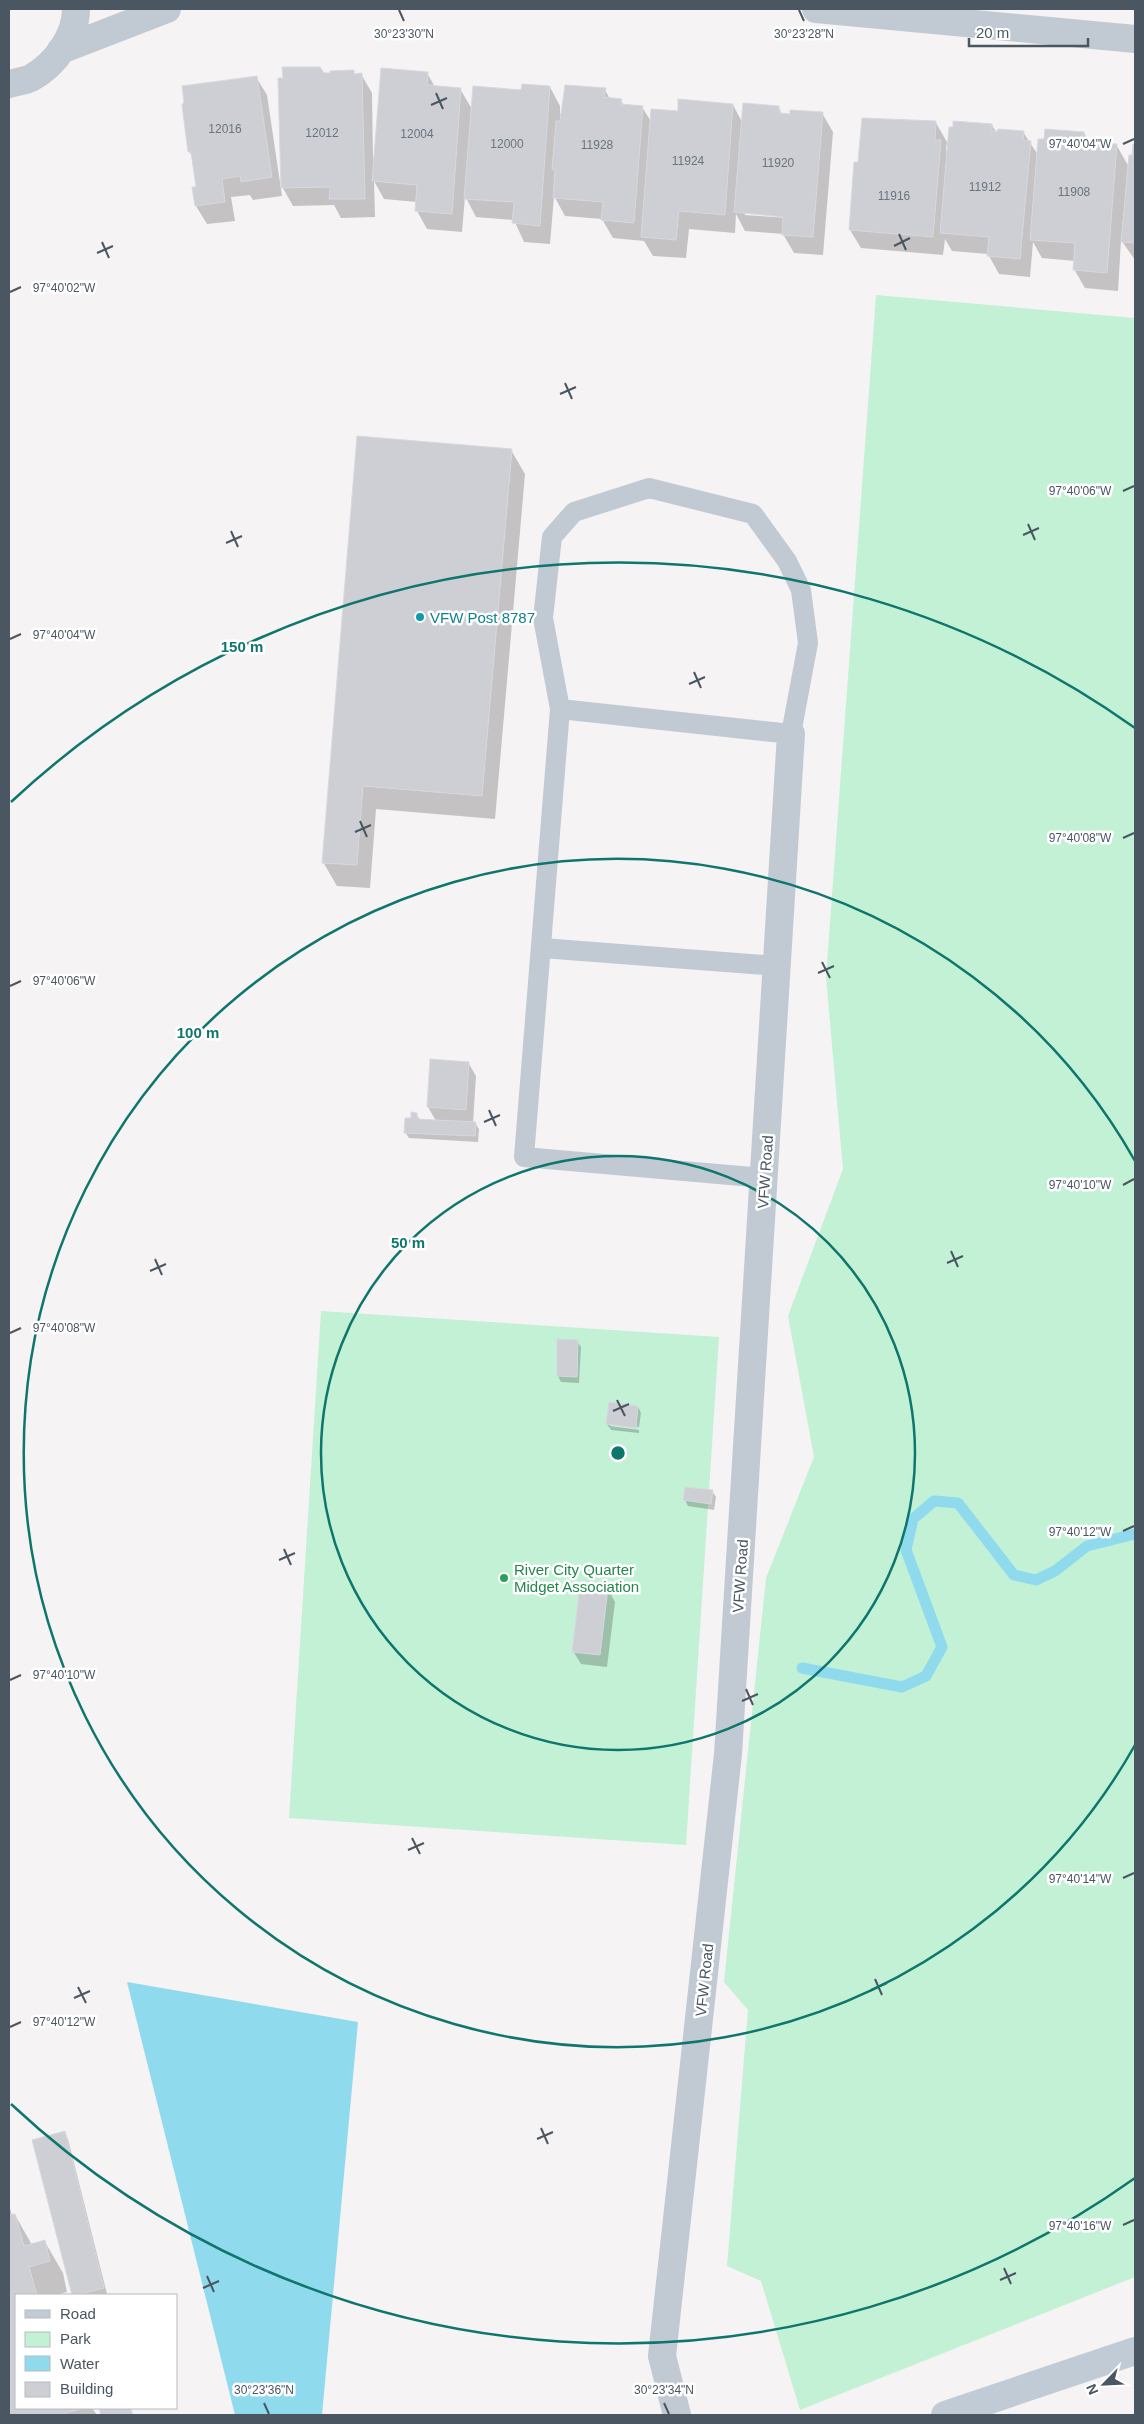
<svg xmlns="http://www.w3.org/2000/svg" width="1144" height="2424" viewBox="0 0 1144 2424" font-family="Arial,sans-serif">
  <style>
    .green { fill: #c3f1d5 }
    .water { fill: #90daee }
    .shadow { fill: #0003; fill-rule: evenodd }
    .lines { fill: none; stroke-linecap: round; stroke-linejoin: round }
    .stream { stroke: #90daee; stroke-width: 11 }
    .building { fill: #cdcfd5; stroke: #d7d9de }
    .service { stroke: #c1cad2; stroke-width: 20 }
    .minor { stroke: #c1cad2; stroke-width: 28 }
    .secondary { stroke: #c1cbd6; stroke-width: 28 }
    .ticks { fill: none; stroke: #4a5661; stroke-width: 2 }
    .ring { fill: none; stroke: #0f766e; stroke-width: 2.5 }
    .culture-dot { fill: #0f9aa8; stroke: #fff; stroke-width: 2 }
    .leisure-dot { fill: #2e9e5b; stroke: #fff; stroke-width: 2 }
    .labels { text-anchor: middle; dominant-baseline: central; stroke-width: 5; stroke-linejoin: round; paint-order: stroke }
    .number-label { font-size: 12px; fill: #6b747e }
    .culture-label { font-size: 15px; fill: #0d838f; stroke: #fff; text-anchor: start }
    .street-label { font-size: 15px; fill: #4a5661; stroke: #fff }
    .leisure-label { font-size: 15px; fill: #27864d; stroke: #fff; text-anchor: start }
    .ticks-label { font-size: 12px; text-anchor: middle; fill: #4a5661; stroke: #fff; stroke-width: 5; stroke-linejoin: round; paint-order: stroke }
    .centre { fill: #0f766e; stroke: #fff; stroke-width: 2.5 }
    .ring-label { font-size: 15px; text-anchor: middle; font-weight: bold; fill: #0f766e; stroke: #fff; stroke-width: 5; stroke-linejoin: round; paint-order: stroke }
  </style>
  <rect width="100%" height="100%" fill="#f5f3f3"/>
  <path class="green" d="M876,295l259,23v1959l-335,133 -39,-129 -34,-15 21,-256 -24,-28 42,-404 48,-121 -26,-141 55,-147 -17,-192z
    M321,1311l398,26 -33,508 -397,-27z"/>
  <path class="water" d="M127,1982l231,40 -36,393h-87z"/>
  <path class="shadow" d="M353,71l2,4 6,-1 11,19 1,66 54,-86 8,14 25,2 12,20 50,-17 28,-5 10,19v8l45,-24 5,9 11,1 3,6 18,1 10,16 27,-11 54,-7 9,17 37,-14 3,7 40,-2 11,19 -10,123 -29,-2 -11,-19 -38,-3 -9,-17 -1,19 -46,-4 -3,29 -33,-2 -9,-15 -31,-3 -11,-19 -37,-3 -11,-20 -4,48 -26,-2 -10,-22 -38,-3 -11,-21 -3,36 -35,-3 -10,-18v-9l-33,-3 -10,-18 1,36 -34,1 -7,-13 -41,1 -10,-18 -3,-108zM745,212l44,4v2l-44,-3z
    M256,77l11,18 15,101 -29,4 -3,-5 -19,2 4,24 -28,3 -11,-18 1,-18 -4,-30 -4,-7z
    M898,119l38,4 11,19 -1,8 2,5 44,-30 4,7h27l15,23 46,-22 6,11 27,2 12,21 6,-21v114l-14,-20 -3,51 -33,-3 -11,-19 1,-8 -33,-3 -9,-16 -3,35 -31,-3 -11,-20 -36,-3 -7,-12 -2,16 -82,-7 -11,-18 9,-67z
    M511,450l14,24 -30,345 -119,-10 -6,79 -33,-2 -14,-24z
    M469,1064l7,12 -3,47h2l4,6 -1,13 -69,-4 -4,-6 11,-18 4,6 16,1 -8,-14z
    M577,1341l4,6 -2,36 -18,-1 -3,-6z
    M638,1407l3,6 -2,14 -29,-4v3l29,4v3l-28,-3 -4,-6z
    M712,1491l4,6 -2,13 -26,-4 -3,-6z
    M608,1589l7,13 -8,65 -26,-3 -8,-13z
    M65,2133l3,6 39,155 -4,1h-30l-39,-154z
    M9,2204l3,12 3,-1 17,30 13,-3 18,31 4,19 -11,3h-40v113h76l5,7h-88z
    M101,2408h30l2,7h-30z"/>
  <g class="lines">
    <path class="stream" d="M802,1668l100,19 24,-11 16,-29 -36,-97 7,-31 21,-18 24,2 56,72 22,5 19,-9 32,-25 48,-12"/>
  </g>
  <path class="building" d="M282,67h38l4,6h6v-2l24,-1v4l8,-1 3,126h-36l1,-12 -49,1 -3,-110h5z
    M381,68l47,4 -1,13 34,3 -9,126 -37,-3 2,-26 -45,-4z
    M257,76l15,101 -31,5 -1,-6 -18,3 3,23 -30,4 -3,-19h4l-5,-35h-3l-6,-47 2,-3 -2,-16z
    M522,84l28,2 -10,140 -28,-3 2,-21 -50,-3 9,-113 48,4z
    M565,85l41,3 -2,9 18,2 -1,5 22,2 -9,117 -33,-3 2,-18 -50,-4 2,-28 -3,-1 4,-48h4z
    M678,99l55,5 -8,111 -46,-4 -3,29 -35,-3 10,-128 27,2z
    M743,103l36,3v7l11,1v-4l33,2 -10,125 -31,-2 1,-18 -49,-5z
    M862,118l74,3 -1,19h6l-8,97 -84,-7 5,-68h4z
    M953,121l39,3v7h6v-2l26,2 -1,9 8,1 -11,118 -33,-3 2,-19 -49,-4 9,-106h4z
    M1045,129l39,3v10l33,2 -10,129 -34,-3 2,-27 -45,-3 8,-101h6z
    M1133,144l2,1v98l-14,-1 8,-87h3z
    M357,436l155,13 -30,347 -119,-10 -6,79 -35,-2z
    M430,1059l39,3 -3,48 -39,-3z
    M411,1112l6,1v6l59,3 -1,14 -71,-3 1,-15h6z
    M557,1339l21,1 -1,37 -20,-1z
    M609,1402l29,4 -2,22 -30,-4z
    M685,1487l28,3 -2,14 -28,-4z
    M580,1585l28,3 -8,67 -28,-3z
    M65,2131l39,157 -27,7h-5l-40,-155z
    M15,2214l9,32 21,-6 5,21 -21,6 8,28h-21v113h69l-20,5 1,2h-57v-200z
    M99,2408h31l2,7h-31z"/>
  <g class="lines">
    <path class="service" d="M560,709l-17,-91 9,-81 22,-25 75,-24 104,26 34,47 14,29 7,53 -17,91 -231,-25 -36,448 240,21
      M542,948l235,18"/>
    <path class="minor" d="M816,9l319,30
      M61,50l106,-41
      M9,84c7,-2 16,-3 22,-6 24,-13 45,-42 45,-69
      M677,2415l-15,-59 66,-602 63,-1020"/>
    <path class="secondary" d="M945,2415l190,-64"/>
  </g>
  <path class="ticks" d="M399,10l5,11M799,10l5,11M436,93l7,16M431,105l16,-7M1123,144l11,-5M899,234l7,16M102,242l7,16M894,246l16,-8M97,253l16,-7M10,292l11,-5M565,383l7,16M560,394l16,-7M1123,491l11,-5M1028,524l7,16M231,531l7,16M1023,535l16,-7M226,543l16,-7M10,639l11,-5M694,672l7,16M689,684l16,-7M360,821l7,16M355,832l16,-7M1123,838l11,-5M822,962l8,16M818,973l16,-7M10,986l11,-5M489,1110l7,16M484,1122l16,-7M1123,1185l11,-6M951,1251l7,16M155,1259l7,16M947,1263l16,-7M150,1271l16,-7M10,1333l11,-5M617,1400l8,16M613,1411l16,-7M1123,1531l11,-5M284,1549l7,16M279,1560l16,-7M10,1680l11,-5M746,1689l7,16M742,1701l16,-7M412,1838l8,16M408,1850l16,-7M1123,1878l11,-5M875,1979l7,16M78,1987l8,16M871,1990l16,-7M74,1998l16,-7M10,2027l11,-5M541,2128l7,16M537,2139l16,-7M1123,2225l11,-5M1004,2268l7,16M207,2276l7,16M1000,2280l16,-7M203,2288l16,-7M264,2403l5,11M664,2403l5,11"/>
  <g class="ring">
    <circle cx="618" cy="1453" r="297"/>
    <path d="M1135 1745A594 594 0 1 1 1135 1161"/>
    <path d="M1135 2178A890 890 0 0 1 11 2104M11 802A890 890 0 0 1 1135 728"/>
  </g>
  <circle class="culture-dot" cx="420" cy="617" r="5"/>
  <circle class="leisure-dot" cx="504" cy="1578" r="5"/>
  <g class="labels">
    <g class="number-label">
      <text x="225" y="129">12016</text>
      <text x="322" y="133">12012</text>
      <text x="417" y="134">12004</text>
      <text x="507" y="144">12000</text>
      <text x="597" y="145">11928</text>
      <text x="688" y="161">11924</text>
      <text x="778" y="163">11920</text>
      <text x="985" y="187">11912</text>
      <text x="1074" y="192">11908</text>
      <text x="894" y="196">11916</text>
    </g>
    <g class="culture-label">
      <text x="430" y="617">VFW Post 8787</text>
    </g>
    <g class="street-label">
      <text transform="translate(765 1172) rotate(-86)">VFW Road</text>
      <text transform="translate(740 1576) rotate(-86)">VFW Road</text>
      <text transform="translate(704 1980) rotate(-84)">VFW Road</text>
    </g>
    <g class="leisure-label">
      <text x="514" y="1569">River City Quarter<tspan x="514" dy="17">Midget Association</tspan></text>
    </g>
  </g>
  <g class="ticks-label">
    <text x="404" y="38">30°23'30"N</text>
    <text x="804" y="38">30°23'28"N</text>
    <text x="1080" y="148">97°40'04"W</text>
    <text x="64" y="292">97°40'02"W</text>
    <text x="1080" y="495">97°40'06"W</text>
    <text x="64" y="639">97°40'04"W</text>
    <text x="1080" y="842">97°40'08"W</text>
    <text x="64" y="985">97°40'06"W</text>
    <text x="1080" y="1189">97°40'10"W</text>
    <text x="64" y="1332">97°40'08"W</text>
    <text x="1080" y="1536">97°40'12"W</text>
    <text x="64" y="1679">97°40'10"W</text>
    <text x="1080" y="1883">97°40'14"W</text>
    <text x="64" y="2026">97°40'12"W</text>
    <text x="1080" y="2230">97°40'16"W</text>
    <text x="264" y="2394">30°23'36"N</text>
    <text x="664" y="2394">30°23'34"N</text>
  </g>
  <circle cx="618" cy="1453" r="8" class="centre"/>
  <g class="ring-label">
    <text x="242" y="652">150 m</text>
    <text x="198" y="1038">100 m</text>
    <text x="408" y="1248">50 m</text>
  </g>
  <rect width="1144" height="2424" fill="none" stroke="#4a5661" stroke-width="20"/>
  <rect x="15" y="2294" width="162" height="115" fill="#ffffff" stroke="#b7bbc0"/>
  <rect x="25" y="2310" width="25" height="8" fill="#c1cbd6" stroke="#b7bbc0"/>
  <text x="60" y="2319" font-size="15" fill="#4a5661">Road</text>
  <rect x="25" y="2332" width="25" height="15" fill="#c3f1d5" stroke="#b7bbc0"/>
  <text x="60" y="2344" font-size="15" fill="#4a5661">Park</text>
  <rect x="25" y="2356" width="25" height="15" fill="#90daee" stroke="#b7bbc0"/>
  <text x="60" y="2369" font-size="15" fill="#4a5661">Water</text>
  <rect x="25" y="2382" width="25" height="15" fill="#cdcfd5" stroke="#b7bbc0"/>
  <text x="60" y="2394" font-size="15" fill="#4a5661">Building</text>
  <g transform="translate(1104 2384) rotate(246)" stroke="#ffffff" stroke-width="4" paint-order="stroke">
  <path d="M0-4L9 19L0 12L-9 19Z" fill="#4a5661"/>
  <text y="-8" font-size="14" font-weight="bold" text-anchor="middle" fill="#4a5661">N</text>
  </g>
  <path d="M969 38v8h119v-8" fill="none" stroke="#4a5661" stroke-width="2.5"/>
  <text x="976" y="38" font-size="15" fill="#4a5661" stroke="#ffffff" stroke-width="4" paint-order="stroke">20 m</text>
</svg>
